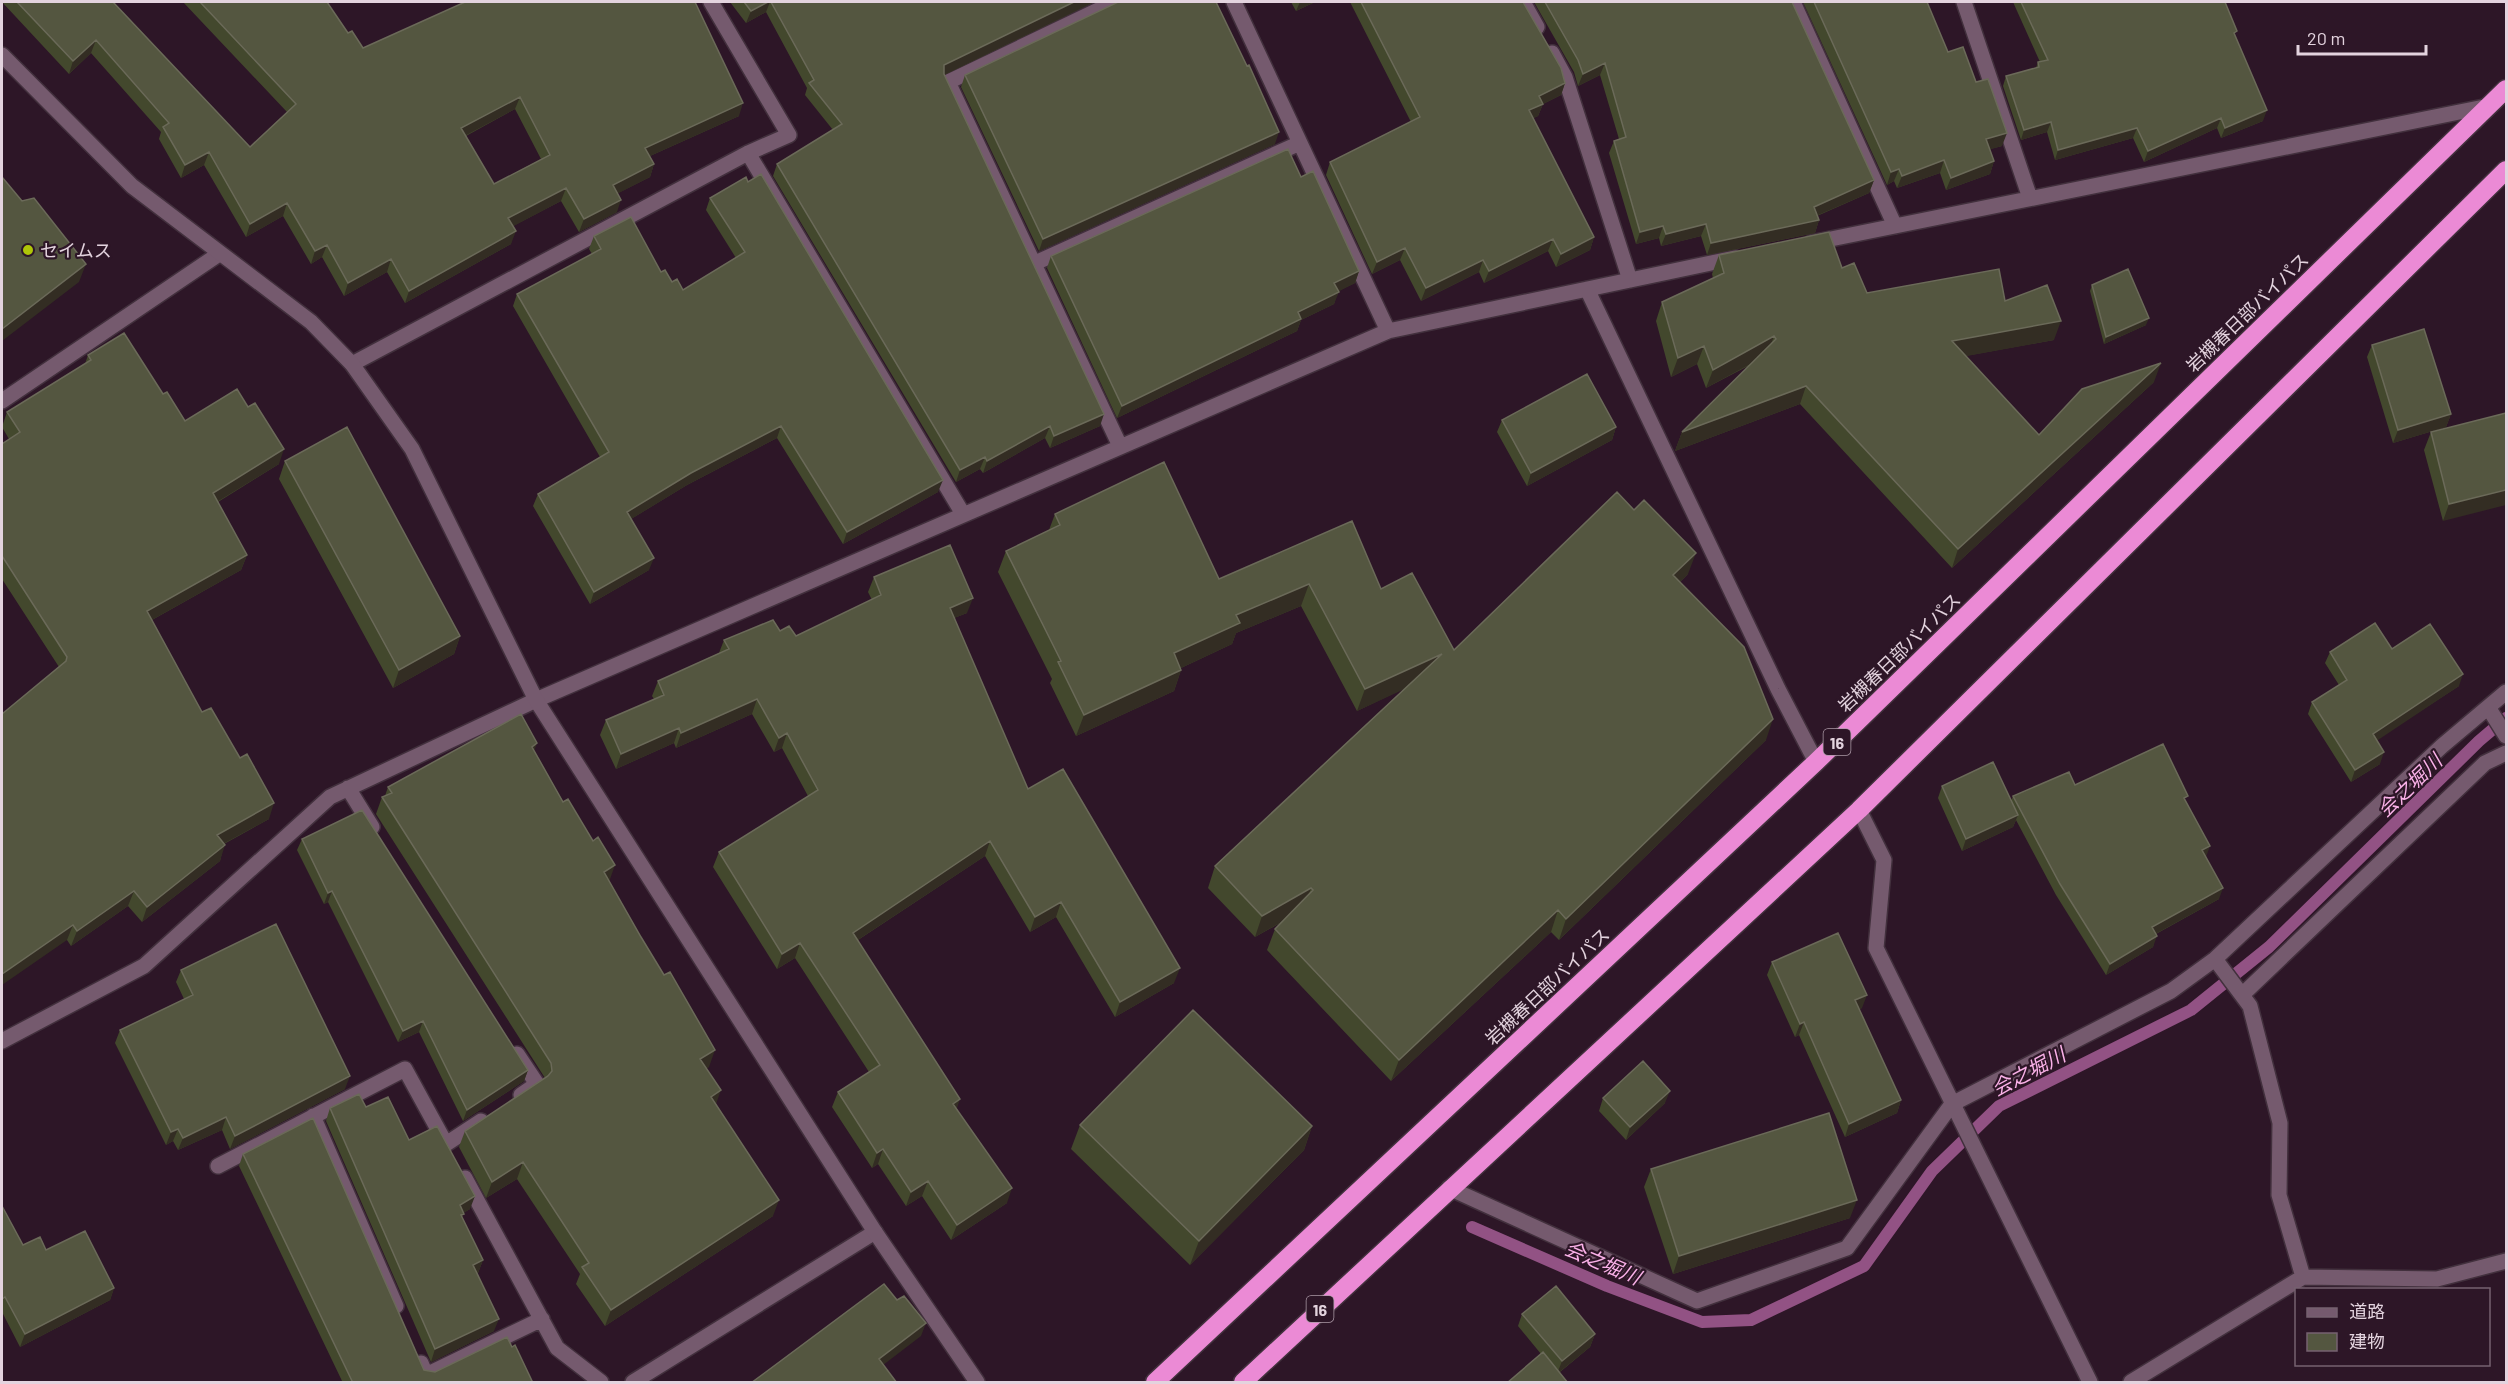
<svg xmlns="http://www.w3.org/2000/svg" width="2508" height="1384" viewBox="0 0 2508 1384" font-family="Barlow,'Noto Sans JP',sans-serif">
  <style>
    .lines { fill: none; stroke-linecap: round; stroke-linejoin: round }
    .stream { stroke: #925284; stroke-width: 12 }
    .street-casing { stroke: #42303d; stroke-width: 18 }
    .secondary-casing { stroke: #42303d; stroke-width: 18 }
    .highway-casing { stroke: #42303d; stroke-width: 21 }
    .street { stroke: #755a6e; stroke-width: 15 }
    .secondary { stroke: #755a6e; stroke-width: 15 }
    .highway { stroke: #eb8ad5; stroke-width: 18 }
    .wall { fill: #43482d; fill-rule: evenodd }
    .shaded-wall { fill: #332d23 }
    .building { fill: #545640; stroke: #6b6a59; stroke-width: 1.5; fill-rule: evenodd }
    .poi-dot { fill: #afc508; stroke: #2d1627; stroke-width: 2 }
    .labels { text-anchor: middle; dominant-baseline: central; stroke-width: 4.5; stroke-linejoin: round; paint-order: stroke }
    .shield { fill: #2d1627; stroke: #ac9aa7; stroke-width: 1.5 }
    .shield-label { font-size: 16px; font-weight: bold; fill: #e3d3de }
    .poi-label { font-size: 18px; fill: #e3d3de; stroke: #2d1627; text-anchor: start }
    .street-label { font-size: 18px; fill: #e3d3de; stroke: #2d1627 }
    .water-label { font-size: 20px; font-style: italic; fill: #fab1e8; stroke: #2d1627 }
  </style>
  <rect width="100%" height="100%" fill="#2d1627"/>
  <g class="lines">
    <path class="stream" d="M1472,1227l135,59 95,36 49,-2 113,-54 68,-95 67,-65 192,-96 78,-63 210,-206 27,-23"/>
    <g class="street-casing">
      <path id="street" d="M1115,2l-167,80 172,364
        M1234,2l154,329
        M1523,2l14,25
        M1793,2l102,224
        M1964,2l66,196
        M1552,53l13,24 65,203
        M748,153l215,361
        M1811,243l678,-137
        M1033,264l267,-121
        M1587,289l191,400 38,73
        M352,364l396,-211 41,-18 -78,-133
        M2,401l217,-147
        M2488,707l18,29
        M348,788l24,39
        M1859,810l25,50 -8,88 214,434
        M2215,959l35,47 30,117 -1,72 24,82
        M2242,995l243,-232 21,-10
        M2,1041l142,-75 186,-169 206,-97 852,-369 347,-73
        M517,1054l20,30 -16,11
        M313,1116l83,190
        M446,1144l35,-23
        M218,1166l187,-97 41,75
        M465,1178l92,170 44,34
        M1449,1188l248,113 150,-53 105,-144 219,-113 44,-32 227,-213 64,-54
        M421,1363l5,12 116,-56
        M633,1382l242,-150
        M2131,1382l172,-105 134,2 69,-18"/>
    </g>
    <g class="secondary-casing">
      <path id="secondary" d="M2,55l130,131 179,136 41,42 60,85 124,251 339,532 102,150"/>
    </g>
    <g class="highway-casing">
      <path id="highway" d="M1155,1382l661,-620 690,-673
        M1243,1382l616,-572 647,-640"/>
    </g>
    <use href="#street" class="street"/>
    <use href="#secondary" class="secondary"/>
    <use href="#highway" class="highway"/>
  </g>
  <path class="wall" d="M2,2h111l137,145 37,-35 -104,-110h144l21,31 15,15 376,68 -89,40 4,8 -4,13 -32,16 -1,19 -38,20 -18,-31 -48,25 -2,18 -106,59 -18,-31 -43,24 -22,-39 -11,7 -28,-48 -37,21 -42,-72 -23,13 -22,-39 2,-7 -70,-79 -22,21zM515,109l26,50 -47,25 -28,-48z
    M730,2h364l-150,73 156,351 -50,22 -5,-10 -62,35 -3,-4 -24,13 -183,-306 4,-12 56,-34 -28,-35 2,-7 -41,-76 -20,11z
    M1291,2h24l-19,9z
    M1350,2h173l42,81 -4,12 -18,9 -5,12 -5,2 61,119 -4,13 -34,17 -8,-16 -64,32 -5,-11 -58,29 -21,-41 -28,14 -46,-99 4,-13 81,-40z
    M1534,2h258l82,178 -5,13 -52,23 2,4 -4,13 -108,22 -6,-19 -40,10 -2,-8 -23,6 -27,-91 5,-12 5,-2 -19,-64 -22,11 -4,-14z
    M1803,2h124l21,50 28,30 26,64 -12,3 4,12 -4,13 -44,16 -6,-17 -43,15 -3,-7 -7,4z
    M2013,2h212l10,34 28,85 -42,17 -4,-10 -73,34 -11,-24 -78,22 -8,-28 -26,8 -18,-54 3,-10 30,-8 2,-6h2z
    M965,75l310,69 -236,107 -78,-164z
    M1301,177l58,94 -4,12 -17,8 -4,13 -33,16 -4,11 -180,87 -70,-150 4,-12z
    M710,198l228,294 -95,52 -66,-106 -90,47 -56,34 18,51 -59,34 -57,-98 5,-12 62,-37 -87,-151 4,-12 75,-40 -3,-5 5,-13 78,46 11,8 53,-32 -30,-48z
    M1719,255l123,13 25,25 138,8 49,39 -89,16 74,79 115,-53 -202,186 -152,-164 -125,47 7,-19 68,-67 -44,23 -9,-24 -26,13 -15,-56 6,-19 51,-24 -1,-4z
    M2092,285l54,40 -42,19 -14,-53z
    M2372,345l79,69 -5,13 -53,16 -26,-86z
    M88,355l75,39 22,27 94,43 -61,38 29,53 -6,15 -89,50 50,92 67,107 -45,25 -4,17 -78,61 -14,-16 -57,40 -4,-6 -8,-273 -57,-88v-135l7,-5 -7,-12 5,-15 78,-48z
    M2506,413l-63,108 -19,-71 7,-18z
    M1502,420l114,7 -4,13 -85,46 -30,-54z
    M285,461l175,175 -6,18 -61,34 -114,-209z
    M1055,514l164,65 162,10 73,61 234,-76 -8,8 86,158 -207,200 -8,-8 -160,149 -124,-131 8,-21 7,-7 -27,15 -47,-49 7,-22 190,-178 -48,23 -56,-105 -65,27 -4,11 -51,24v2l-7,21 -98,45 -26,-53 2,-4 -54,-107 8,-21 43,-21z
    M874,577l93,36 -13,5 74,171 146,194 -59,34 -59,-100 -26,15 -45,-76 -127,84 99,169 50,94 -56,37 -29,-44 -16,10 -28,-42 -6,4 -40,-61 6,-15 31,-20 -74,-114 -18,11 -64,-102 6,-15 89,-56 -26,-48 -8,4 -22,-38 -76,34 -2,-5 -58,26 -16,-34 6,-15 48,-21 -2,-3 6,-15 61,-28 5,-13 56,-9 16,5 76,-36 -4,-8z
    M2330,652l129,34 -83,54 4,24 -29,18 -43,-68 4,-12 27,-17 -14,-22z
    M534,751l75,130 100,186 -3,1 10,36 57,112 -168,110 -29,-42 4,-10 -63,-95 -31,19 -27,-51 6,-16 80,-53 -169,-264 6,-17 3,-1 3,-9z
    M2075,785l111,16 20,56 13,42 -63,35 -3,13 -47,28 -50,-80 -40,-75 -3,7 -51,24 -24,-53 4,-12 69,15 2,-5z
    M302,839l226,231 -4,11 -61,40 -44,-89 -21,10 -70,-140 -4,2 -27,-54z
    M1772,962l90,46 -3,1 42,91 -4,13 -52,24 -46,-102 -4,2 -28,-62z
    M181,970l164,119 -115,60 -8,-19 -44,20 -5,-9 -7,4 -51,-102 5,-13 64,-31 -8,-17z
    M1603,1098l62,5 -39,37 -27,-29z
    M366,1107l43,33 61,69 -7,4 -1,5 21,42 -5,13 -1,1 17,57 -63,31 -105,-241 4,-13z
    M1080,1125l232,1 -8,24 -114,115 -119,-116z
    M243,1154l181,216 11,2 77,-25 21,36h-190l-104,-217z
    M1651,1169l199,49 -177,56 -29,-87z
    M2,1206l21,39 23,5 68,38 -4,12 -90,47 -18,-35z
    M1522,1314l73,20 -5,13 -30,25 -19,-18 -23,-28z"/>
  <path class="shaded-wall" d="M768,2h2l-4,10 -20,11 5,-12z
    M1074,2h20l-154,75 4,-12z
    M1300,2h15l-19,9z
    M96,40l-5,13 -22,21 4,-13z
    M1605,63l-5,12 -22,11 5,-12z
    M1565,83l-4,12 -18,9 -5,12 -13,7 4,-13 10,-14z
    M520,97l-5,12 -58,31 4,-12z
    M743,103l-4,13 -98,44 4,-12z
    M2267,110l-4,11 -42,17 4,-10z
    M2221,118l-4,10 -73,34 4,-11z
    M2051,122l-4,10 -26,8 3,-10z
    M2137,128l-4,10 -78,22 3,-10z
    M1279,132l-4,12 -236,107 4,-12z
    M2007,133l-5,13 -21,6 5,-13z
    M209,152l-5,13 -23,13 4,-13z
    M1944,160l-4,13 -43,15 5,-12z
    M1994,161l-4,13 -44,16 5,-12z
    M654,164l-4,13 -41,21 4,-13z
    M1899,169l-5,12 -7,4 4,-13z
    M1874,180l-5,13 -60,26 5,-12z
    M566,188l-5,13 -57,30 4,-13z
    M621,200l-4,12 -38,20 5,-13z
    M287,203l-4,13 -37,21 4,-13z
    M1819,220l-4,13 -108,22 4,-12z
    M1706,224l-5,12 -40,10 5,-12z
    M1663,226l-4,12 -23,6 4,-12z
    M516,231l-5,13 -106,59 4,-12z
    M1594,237l-4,13 -34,17 5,-13z
    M1553,239l-5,12 -64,32 5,-12z
    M327,245l-5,12 -11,7 4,-13z
    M1405,248l-5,12 -28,14 5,-12z
    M391,259l-4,13 -43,24 4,-13z
    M1483,260l-4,12 -58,29 5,-13z
    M86,264l-7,18 -77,59v-12z
    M1359,271l-4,12 -25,13 4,-13z
    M1339,292l-5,12 -33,16 -4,11 -180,87 5,-12 176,-94z
    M2149,318l-3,7 -42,19 2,-7z
    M2061,321l-7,19 -109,20 7,-19z
    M1774,336l-7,19 -61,33 7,-18z
    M1704,346l-7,18 -26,13 7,-19z
    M2161,363l-7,19 -202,186 6,-19z
    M1806,386l-6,18 -125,47 7,-19z
    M1104,414l-4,12 -50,22 4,-12z
    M2451,414l-5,13 -53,16 5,-13z
    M781,426l-4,12 -90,47 -64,39 4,-12 64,-39z
    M1050,426l-5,12 -62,35 4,-12z
    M1616,427l-4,13 -85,46 4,-13z
    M284,449l-5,15 -72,44 6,-15z
    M985,457l-5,12 -24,13 4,-12z
    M943,480l-5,12 -95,52 4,-12z
    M2506,490v15l-63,16 6,-17z
    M1696,553l-8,21 -23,22 8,-21z
    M247,555l-6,15 -100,56 6,-15z
    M654,558l-5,12 -59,34 4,-12z
    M1309,584l-8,22 -65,27 -4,11 -66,31 8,-22 62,-38z
    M973,598l-6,15 -23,9 6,-14z
    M460,636l-6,18 -61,34 6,-18z
    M1442,654l-7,21 -78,36 8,-22z
    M1181,670l-7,21 -98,45 8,-21z
    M2463,674l-4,12 -90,60 4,-12z
    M757,699l-5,15 -76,34 5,-15z
    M1773,719l-7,21 -207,200 7,-21z
    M679,728l-5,15 -58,26 5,-15z
    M787,733l-5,15 -8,4 5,-14z
    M537,743l-6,17 1,-13z
    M2384,752l-4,12 -29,18 4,-12z
    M274,803l-5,16 -57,31 5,-15z
    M2018,815l-5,12 -51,24 4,-12z
    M990,841l-5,15 -138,91 6,-14z
    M225,845l-5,16 -78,61 5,-15z
    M2210,846l-4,11 -8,4 4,-11z
    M615,865l-6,17 -5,-10z
    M1311,888l-7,21 -49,28 7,-21z
    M2223,888l-4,11 -71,39 4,-11z
    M134,891l-6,15 -57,40 6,-15z
    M332,891l-4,11 -4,2 4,-11z
    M1061,902l-5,15 -26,15 5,-15z
    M1558,910l-7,22 -160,149 8,-21z
    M73,925l-6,15 -65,45v-11z
    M2157,936l-4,11 -47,28 4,-11z
    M800,943l-5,15 -18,11 5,-15z
    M1180,968l-6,15 -59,34 5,-15z
    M1867,995l-5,13 -12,5 5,-13z
    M423,1021l-4,11 -21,10 5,-11z
    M1804,1022l-5,13 -4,2 5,-13z
    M715,1050l-6,17 -15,8 6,-16z
    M528,1070l-4,11 -61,40 4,-11z
    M350,1076l-5,13 -115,60 5,-13z
    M721,1090l-6,17 -4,-10z
    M1670,1091l-5,12 -39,37 4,-13z
    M960,1099l-5,15 -2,-10z
    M1901,1100l-4,13 -52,24 4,-13z
    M226,1117l-4,13 -44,20 5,-12z
    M1312,1126l-8,24 -114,115 9,-24z
    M178,1129l-5,12 -7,4 5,-13z
    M883,1149l-5,15 -6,4 5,-15z
    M523,1162l-6,17 -31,19 6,-16z
    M928,1181l-6,15 -16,10 5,-14z
    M1012,1188l-5,15 -56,37 6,-15z
    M475,1196l-5,13 -14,9 4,-13z
    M779,1200l-6,16 -168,110 6,-16z
    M1857,1200l-7,18 -177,56 6,-18z
    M483,1260l-5,13 -10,5 5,-13z
    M114,1288l-4,12 -90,47 5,-13z
    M499,1319l-5,12 -63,31 4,-13z
    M926,1323l-5,13 -47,36 5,-13z
    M1595,1334l-5,13 -33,27 5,-13z"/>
  <path class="building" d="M17,2h96l137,145 46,-43 -96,-102h127l21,31 4,-2 11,17 102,-46h230l48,101 -98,45 9,16 -41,21 8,15 -37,19 -18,-31 -58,30 8,13 -107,60 -18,-32 -43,24 -21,-38 -12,6 -28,-48 -37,21 -41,-72 -24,13 -22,-38 6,-4 -73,-83 -23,21zM520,97l30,58 -56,29 -33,-56z
    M744,2h24l-17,9z
    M771,2h303l-130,63v9l160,340 -50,22 -4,-10 -63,35 -2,-4 -25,13 -183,-306 65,-40 -33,-41 5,-3z
    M1118,2h98l31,64 2,-1 30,67 -236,107 -78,-164z
    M1361,2h162l38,66 4,15 -26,13 4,8 -14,6 65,127 -33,17 -8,-15 -64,32 -6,-11 -57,28 -21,-40 -28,14 -47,-100 90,-45z
    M1545,2h247l82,178 -60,27 5,13 -108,23 -5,-19 -40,10 -3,-8 -23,6 -26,-91 12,-4 -21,-74 -22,11 -5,-14z
    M1814,2h113l21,50 15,-5 13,35 12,-3 19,54 -21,6 8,22 -43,17 -7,-18 -42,16 -3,-7 -8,3z
    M2021,2h204l12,29 -3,2 33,77 -42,18 -4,-10 -73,33 -11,-23 -79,22 -7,-28 -27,8 -18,-54 33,-9 -1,-5 10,-2z
    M1288,149l13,28 12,-6 46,100 -25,12 5,9 -41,20 3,7 -179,87 -71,-150z
    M761,174l182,306 -96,52 -66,-106 -90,47 -64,39 27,46 -60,34 -56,-98 71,-42 -92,-158 84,-45 -7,-13 37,-19 30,55 4,-2 7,12 5,-3 6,11 62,-38 -35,-54 36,-21 2,5z
    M2,177l20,24 12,-3 52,66 -84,65z
    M1829,232l13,36 12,-5 13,30 132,-24 6,32 42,-16 14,36 -109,20 87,94 43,-46 79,-26 -203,186 -152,-163 -124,46 94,-93 -2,-3 -61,34 -9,-24 -26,12 -16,-56 62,-29 -5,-18z
    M2128,269l21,49 -43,19 -14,-52z
    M2424,329l27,85 -53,16 -26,-85z
    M124,333l39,61 4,-2 18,29 52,-32 11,18 7,-4 29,46 -71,44 34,62 -100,56 55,101 9,-4 29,50 7,-4 27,49 -57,32 8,10 -78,62 -13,-16 -57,40 -4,-6 -71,49v-260l64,-53 1,-4 -65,-101v-112l18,-12 -13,-20 84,-52 -3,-5z
    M1587,374l29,53 -85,46 -29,-53z
    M2506,413v77l-57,14 -18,-72z
    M347,427l113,209 -61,34 -114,-209z
    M1164,462l55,117 133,-58 29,68 31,-16 42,77 163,-158 17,18 10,-10 52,53 -23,22 71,72 29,72 -207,200 -8,-9 -159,150 -124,-131 38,-39 -2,-2 -49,28 -47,-50 227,-212 -77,35 -56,-105 -73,31 4,8 -66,30 7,17 -97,45 -26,-53 3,-1 -55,-110 54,-26 -5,-11z
    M950,545l23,53 -23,10 78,181 35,-20 117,199 -60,34 -59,-100 -26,15 -45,-76 -137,92 107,166 -7,5 59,84 -55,37 -29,-44 -17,11 -28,-43 -6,4 -39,-61 42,-27 -80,-122 -18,11 -63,-102 99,-62 -31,-57 -8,5 -22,-39 -76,34 -2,-5 -58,26 -15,-34 58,-25 -6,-14 71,-32 -5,-9 49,-20 7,11 9,-5 7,10 85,-41 -7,-18z
    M2375,623l17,26 38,-25 33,50 -90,60 11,18 -29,18 -43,-68 35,-22 -17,-28z
    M521,714l16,29 -5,4 31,55 5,-3 25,42 5,-4 17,28 -11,7 37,65 23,38 6,-3 45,78 -15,9 21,31 -10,7 68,103 -168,110 -29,-43 7,-4 -66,-101 -31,20 -27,-51 83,-55 4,-5 -1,-8 -169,-266 10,-4 -4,-6z
    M2163,744l25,52 -4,2 26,48 -8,4 21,38 -71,39 5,9 -47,28 -50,-80 -47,-88 56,-24 6,13z
    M1993,762l25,53 -52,24 -24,-53z
    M362,810l166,260 -61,40 -44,-89 -20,10 -71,-140 -4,2 -26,-54z
    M276,924l74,152 -115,60 -9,-19 -43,21 -5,-9 -7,3 -51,-102 73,-35 -12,-25z
    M1838,933l29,62 -12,5 46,100 -52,24 -45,-102 -4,2 -28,-62z
    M1193,1010l119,116 -113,115 -119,-116z
    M1643,1061l27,30 -40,36 -27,-29z
    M359,1094l7,13 22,-10 21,43 28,-14 38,70 -15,9 4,9 -3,1 22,45 -10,5 26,54 -64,30 -105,-241z
    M1829,1113l28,87 -178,56 -28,-87z
    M313,1118l111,252 11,2 72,-35 5,10 3,-2 18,38h-180l-110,-229z
    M2,1206l21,39 17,-8 6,13 39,-19 29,57 -89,46 -20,-37 -3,2z
    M884,1284l13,16 7,-4 22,27 -47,36 18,24h-146z
    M1556,1286l39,48 -33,27 -40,-47z
    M1543,1352l25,31h-61z"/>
  <circle class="poi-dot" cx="28" cy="250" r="6"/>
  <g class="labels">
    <g class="shield">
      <rect x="1823.5" y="729" width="27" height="26" rx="4.5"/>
      <rect x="1306.5" y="1296" width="27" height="26" rx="4.5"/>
    </g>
    <g class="shield-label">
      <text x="1837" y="742">16</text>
      <text x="1320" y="1309">16</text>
    </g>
    <g class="poi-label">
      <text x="40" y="250">セイムス</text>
    </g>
    <g class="street-label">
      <text transform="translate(2247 312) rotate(-44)">岩槻春日部バイパス</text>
      <text transform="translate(1899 652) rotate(-44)">岩槻春日部バイパス</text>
      <text transform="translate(1547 986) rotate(-43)">岩槻春日部バイパス</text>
    </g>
    <g class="water-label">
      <text transform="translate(2409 785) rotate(-44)">会之堀川</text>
      <text transform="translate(2028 1071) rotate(-28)">会之堀川</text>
      <text transform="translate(1603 1262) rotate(23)">会之堀川</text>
    </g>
  </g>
  <rect width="2508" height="1384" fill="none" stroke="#e3d3de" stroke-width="6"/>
  <rect x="2295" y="1288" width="195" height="78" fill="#2d1627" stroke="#766270" stroke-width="1.5"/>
  <rect x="2307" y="1308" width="30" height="9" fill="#755a6e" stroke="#766270" stroke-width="1.5"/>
  <text x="2349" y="1318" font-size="18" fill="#e3d3de">道路</text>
  <rect x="2307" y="1333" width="30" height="18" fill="#545640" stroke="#766270" stroke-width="1.5"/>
  <text x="2349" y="1348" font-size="18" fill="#e3d3de">建物</text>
  <path d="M2298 45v9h128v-9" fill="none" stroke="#e3d3de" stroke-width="3"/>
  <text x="2307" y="45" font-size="18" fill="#e3d3de" stroke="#2d1627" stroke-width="4.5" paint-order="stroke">20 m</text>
</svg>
